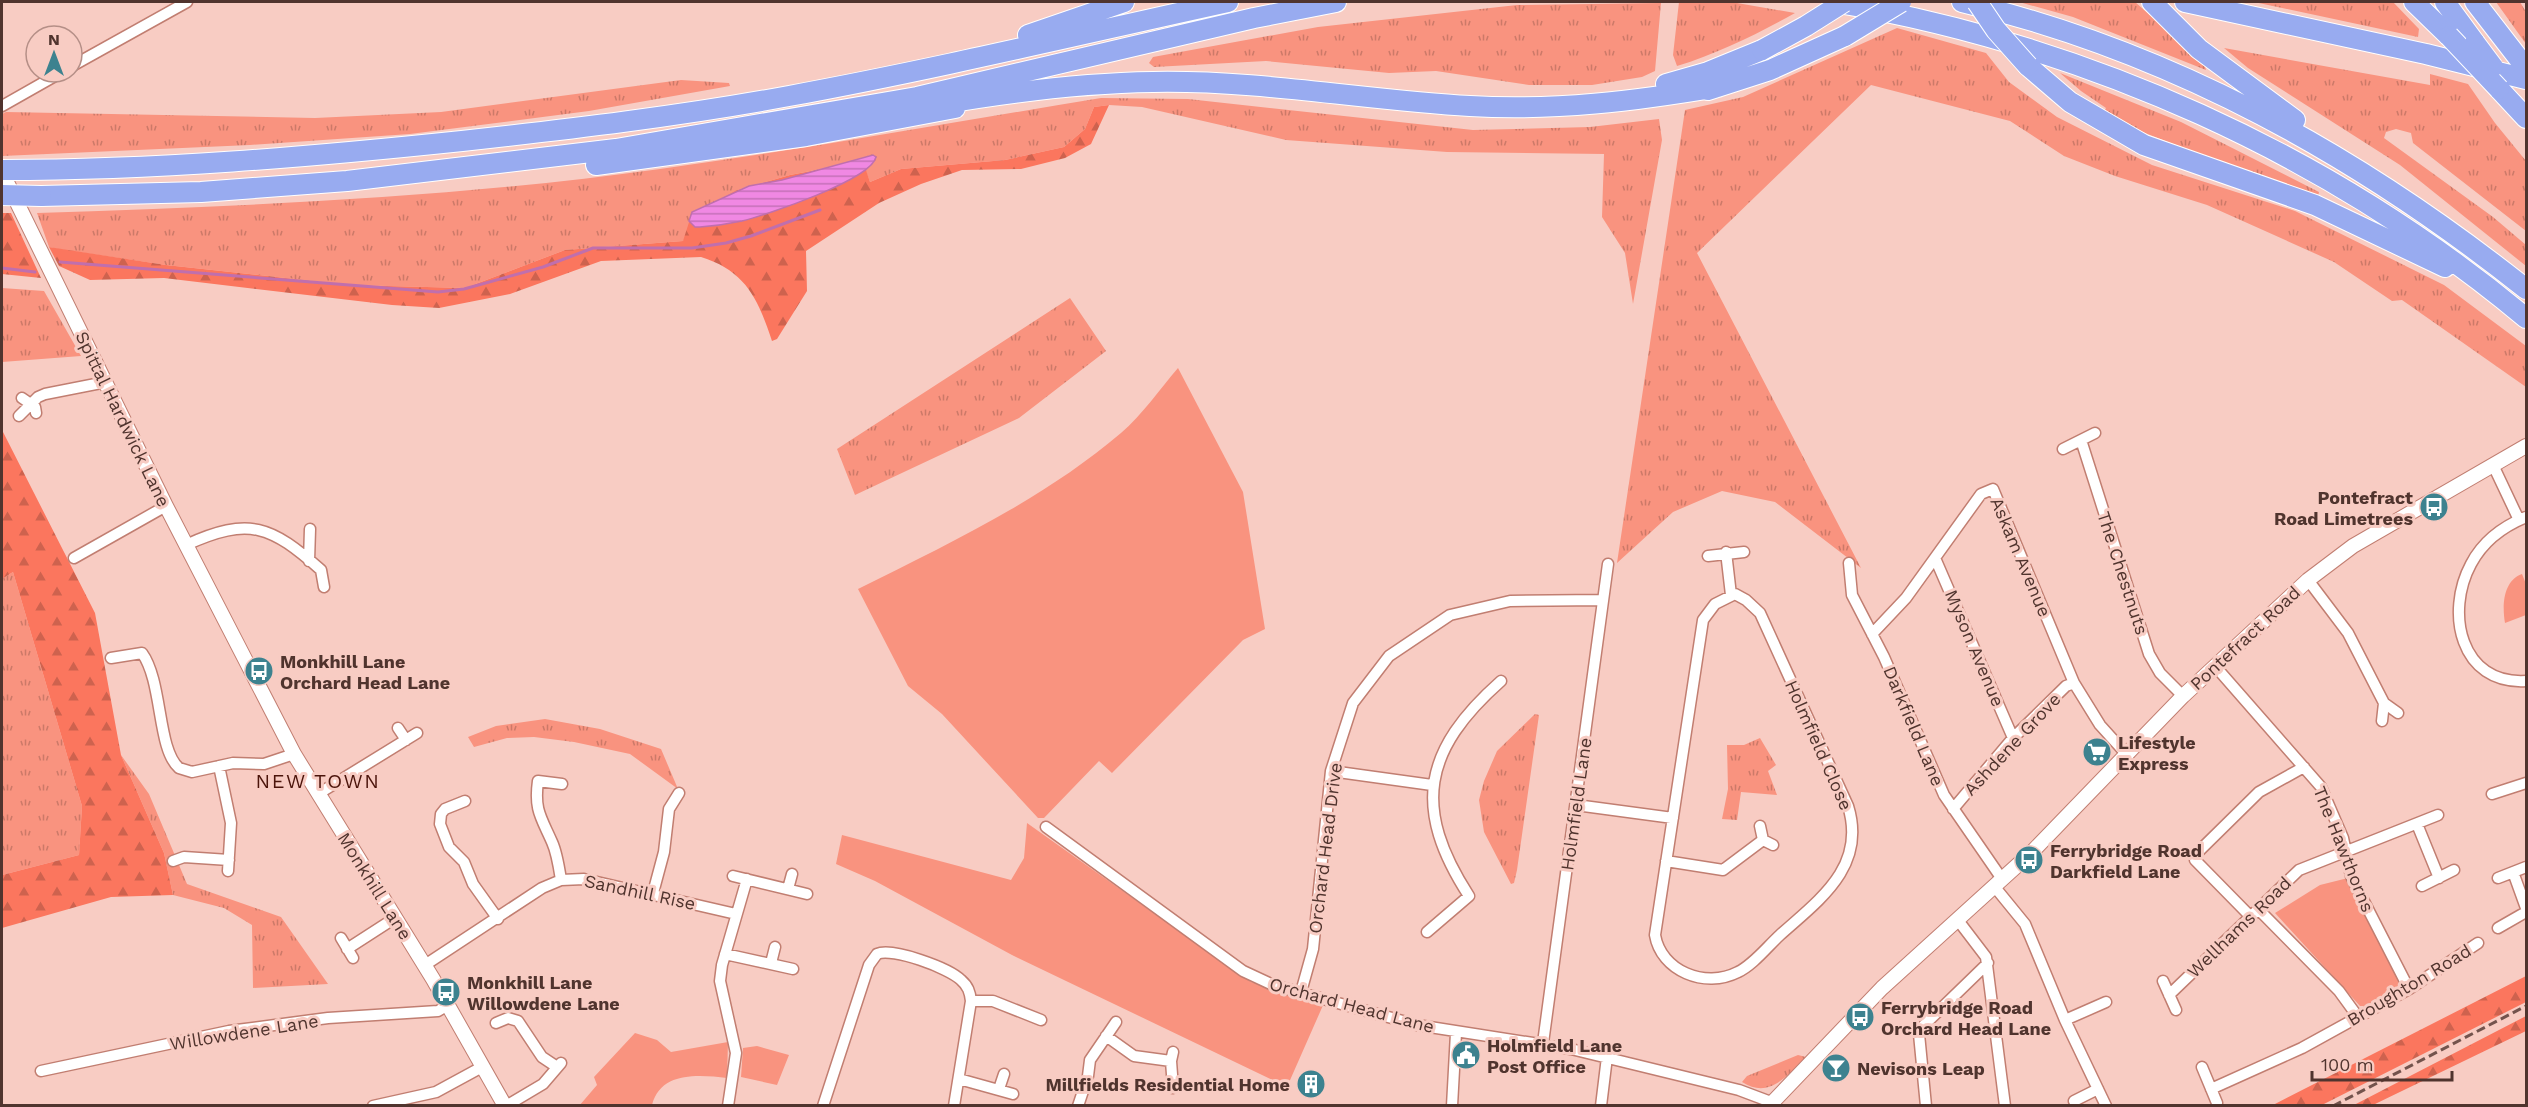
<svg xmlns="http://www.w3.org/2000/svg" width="2528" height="1107" viewBox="0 0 2528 1107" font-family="'Work Sans',sans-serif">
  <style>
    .grass { fill: url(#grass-tufts) }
    .forest { fill: url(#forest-firs) }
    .park { fill: #f9937f }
    .water { fill: url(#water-rules); stroke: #c06fad; stroke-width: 1.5 }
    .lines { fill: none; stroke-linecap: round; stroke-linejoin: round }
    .stream { stroke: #c06fad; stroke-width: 3 }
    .minor-casing { stroke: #c17e71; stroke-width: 13 }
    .tertiary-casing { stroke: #c17e71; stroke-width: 16 }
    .motorway-casing { stroke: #fff; stroke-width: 22 }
    .minor { stroke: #fff; stroke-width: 10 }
    .tertiary { stroke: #fff; stroke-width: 14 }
    .motorway { stroke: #98abf0; stroke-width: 20 }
    .rail { stroke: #73534d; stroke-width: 3; stroke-dasharray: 9 4.5; stroke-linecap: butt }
    .motorway-bridge-casing { stroke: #fff; stroke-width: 22; stroke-linecap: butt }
    .motorway-bridge { stroke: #98abf0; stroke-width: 20 }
    .labels { text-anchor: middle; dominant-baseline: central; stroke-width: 6; stroke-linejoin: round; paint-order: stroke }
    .street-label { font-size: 18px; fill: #50342e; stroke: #f8ccc3 }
    .poi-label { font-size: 18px; font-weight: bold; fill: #50342e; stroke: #f8ccc3; text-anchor: start }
    .neighbourhood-label { font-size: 20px; letter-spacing: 1.5px; fill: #4b140b; stroke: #f8ccc3 }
  </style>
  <defs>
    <pattern id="grass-tufts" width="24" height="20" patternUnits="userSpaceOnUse" patternTransform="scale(1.5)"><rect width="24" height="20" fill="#f9937f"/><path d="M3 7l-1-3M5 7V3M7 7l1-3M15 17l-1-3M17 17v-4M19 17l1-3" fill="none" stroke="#cc7968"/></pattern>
    <pattern id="forest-firs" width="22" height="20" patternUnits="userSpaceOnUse" patternTransform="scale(1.5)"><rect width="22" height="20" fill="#fb765e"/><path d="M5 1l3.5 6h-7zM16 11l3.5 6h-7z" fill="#ce624e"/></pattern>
    <pattern id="water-rules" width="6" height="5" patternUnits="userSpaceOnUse" patternTransform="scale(1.5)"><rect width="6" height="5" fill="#f088e3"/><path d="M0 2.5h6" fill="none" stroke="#c570b8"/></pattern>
  </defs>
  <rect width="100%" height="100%" fill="#f8ccc3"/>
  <path class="grass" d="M1679,2l58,1 58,10c-38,21 -76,40 -118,53l-4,-11z
    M2019,2h116l69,60 2,8 -133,-53z
    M2254,2h139l26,27 -1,8z
    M2496,2h24l6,10v32z
    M1661,3l-6,68 -13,6 -50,8h-63l-93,-14 -47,2 -123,-12 -112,6 -5,-4 4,-6 165,-30 199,-22z
    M1897,28l89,25 23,29 48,35 95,48 143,46 149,74 82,61v41l-124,-87 -10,1 -58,-39 -127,-57 -92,-29 -51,-20 -54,-35 -139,-36 -174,168 164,315 -86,-66 -53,-11 -49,21 -56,51 68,-453 58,-13z
    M2224,48l206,37v-11l38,10 27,39 31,38v70l-113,-88 -2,-10 -15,-4 -10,3 -2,6 109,79 33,28v21l-126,-101 -152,-97z
    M2060,73l121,49 138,70 -1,5c-72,-29 -146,-49 -215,-83l3,-6 -25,-17z
    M681,80l48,3 1,3 -141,25 -179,23 -160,11 -248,11v-42l4,-2 309,6 126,-6z
    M1101,98l87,1 285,31 117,-3 69,-8 3,21 -29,164 -8,-51 -23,-36 2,-63 -157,-2 -161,-12 -144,-33 -33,-2 -15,2 -9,22 -21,18 -59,13 -104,9 -31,13 -8,-21 -72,14 -53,15 -54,51 -118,9 -100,38 -116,-3 -183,-20 -108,-16 -9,-2 -12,-34c208,-7 416,-15 623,-44 147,-20 294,-47 441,-71z
    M2,288l42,3 37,65 -79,6z
    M1070,298l36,53 -87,67 -164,77 -18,-46z
    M13,572l69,234 -3,49 -77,20v-296z
    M1535,714l4,1 -22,155 -3,13 -3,1 -27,-52 -5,-32 5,-19 13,-30z
    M545,719l55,10 61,20 17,40 -48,-35 -56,-12 -40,-5 -27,1 -33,9 -6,-10 28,-11z
    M1760,738l16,27 -8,6 9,24 -36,-3 -4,28 -15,-1 6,-30 -1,-44h17z
    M121,755l28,39 38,90 94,33 47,67 -75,4 -1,-63 -28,-17 -51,-13 -9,-42z
    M1798,1055l8,2c-19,18 -36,43 -64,25l5,-6z"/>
  <path class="forest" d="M1109,105l-18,39 -26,14 -44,11 -59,1 -41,14 -42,19 -73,48 1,40 -30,48 -5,2c-14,-42 -26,-70 -71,-84l-100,4 -91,33 -71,14 -47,-3 -228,-27 -74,2 -31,-14 -10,-19 117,18 183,20 116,3 100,-38 118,-9 8,-25 46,-26 53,-15 73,-14 7,21 31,-13 104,-9 59,-13 21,-18 9,-22z
    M2,213h9l30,65 -39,-4z
    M2,430l93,183 26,142 43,98 9,42 -62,2 -109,31v-53l77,-20 3,-49 -69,-234 -11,7z
    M2526,976v26l-204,103h-49z
    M2526,1016v15l-153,74h-19z"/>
  <path class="park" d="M1178,368l65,124 22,137 -22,11 -131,133 -13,-12 -55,57h-6l-96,-104 -34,-28 -50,-97c92,-46 184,-89 263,-156 21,-18 39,-44 57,-65z
    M2522,574l4,10v31l-21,8c-3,-18 -2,-42 17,-49z
    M1027,823l224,159 73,21 -37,84 -275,-132 -137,-74 -39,-17 6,-29 169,45 13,-22z
    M2348,878l54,109 -37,19h-5l-85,-93 45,-28z
    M635,1033l22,7 14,12 57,-10 -1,36c-28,-3 -66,-7 -75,27l-73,1 18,-21 -3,-8z
    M757,1046l32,9 -12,30 -36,-8 2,-29z"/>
  <path class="water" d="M873,155l3,2c-5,23 -110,58 -134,64 -14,3 -28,5 -42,6h-5l-6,-6 3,-9 57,-26 33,-6z"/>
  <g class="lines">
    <path class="stream" d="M60,262l378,30 26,-3 79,-22 50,-19h99l34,-5 25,-7 69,-26
      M2,268l33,4"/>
    <g class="minor-casing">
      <path id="minor" d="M72,66l115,-64
        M2,106l60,-34
        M22,398l13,9 1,6
        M19,416l19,-19 7,-3 61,-12
        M2081,440l68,214 11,19 23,23
        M2063,449l32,-16
        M2493,465l26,55
        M2526,517c-22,9 -43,24 -55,47 -26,48 -11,121 55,117
        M186,545c64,-29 85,-19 135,25l3,17
        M1726,552l5,43
        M1708,556l36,-4
        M74,558l92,-52
        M1935,558l78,180
        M309,561l1,-32
        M1849,563l3,32 32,62 60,138 58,84
        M2308,580l40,53 36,70 14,10
        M1735,594l11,6 14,13 88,193c19,61 -29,94 -68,129 -13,12 -27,30 -42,37 -33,17 -77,-1 -83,-37l48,-315 12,-16z
        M1872,634l34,-36 75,-104 12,-5 81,194 26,42 28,31
        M111,658l31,-5c21,29 15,96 37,115l13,4 41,-9 31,1 30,-10
        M2215,666l106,121 22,51 8,38 58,113
        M2382,721l2,-18
        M398,728l8,12
        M219,766l12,57 -3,48
        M1331,771l101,14
        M318,794l99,-61
        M2492,794l34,-11
        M465,801l-20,8 -4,5 -1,10 9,23 15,15 9,22 25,35
        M1576,805l97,13
        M1953,809l60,-71 53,-52 8,-3
        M2417,824l22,54
        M1760,826l3,14 10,5
        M1046,827l197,144 30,14 144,40 154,24 168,41 32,12
        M173,861l11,-4 45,3
        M1666,861l57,9 40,-30
        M2513,872l13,36
        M733,876l74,18
        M2498,878l28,-11
        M561,880c-2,-13 -4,-27 -9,-38 -11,-25 -18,-32 -14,-61l24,3
        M1994,886l31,38 40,96 41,86
        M2422,886l32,-16
        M788,889l4,-15
        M653,893l11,-41 5,-43 10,-16
        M2258,909l81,82 19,26
        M2250,916l-55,-56v-5l64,-63 45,-25
        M1957,919l29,38 19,149
        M2498,928l28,-16
        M1427,932l42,-36c-57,-88 -46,-146 32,-215
        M341,938l12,20
        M347,949l48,-31
        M725,954l68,15
        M771,963l4,-16
        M425,965l117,-77 19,-8 23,-1 152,35
        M2163,981l13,29
        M1301,992l12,-43 18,-178 22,-68 36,-47 61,-41 60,-14 93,-1
        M2169,995l130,-125 139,-55
        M971,1001h22l48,19
        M2065,1020l41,-18
        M496,1023l12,-5 10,3 24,36 15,10
        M1106,1036l28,20 37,5
        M1543,1043l65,-479
        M1173,1052l-2,9 2,27
        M2202,1067l15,36
        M41,1071l188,-40 99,-13 110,-7 10,-6
        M959,1079l54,15
        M999,1089l5,-15
        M2211,1089l91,-41 107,-59 69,-46
        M2074,1101l24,-12
        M373,1106l63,-14 46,-25
        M506,1106l37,-22 18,-21
        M728,1106l8,-53 -16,-72 2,-16 25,-86
        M823,1106l46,-141 8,-11c15,-7 72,14 84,26 7,6 9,12 10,21l-17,105
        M1078,1106l10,-30 2,-16 26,-38
        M1452,1106l4,-73
        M1601,1106l6,-49
        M1926,1106l-7,-72 3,-7 66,-64"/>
    </g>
    <g class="tertiary-casing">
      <path id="tertiary" d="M2,172l164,334 128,248 139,225 72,127
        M1769,1106l113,-118 150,-136 151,-156 125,-116 45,-34 173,-100"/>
    </g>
    <g class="motorway-casing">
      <path id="motorway" d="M1833,2c253,43 495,151 693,316
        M1962,2c208,49 397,154 564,287
        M2152,2l47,47 96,71
        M2185,2l241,52 100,25
        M2414,2l35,34
        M2445,2l30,41
        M2475,2l51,66
        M1028,35l96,-33
        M2028,66l42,36 74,43 171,60 130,62
        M1666,84l42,-12 54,-22
        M2499,89l27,29
        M1708,90l62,-20 75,-34
        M941,104c70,-12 142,-21 212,-22 106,-2 212,18 317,24 84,5 166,-5 248,-19
        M596,165l210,-29 149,-28
        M2,170c154,0 307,-13 460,-29 109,-12 219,-25 327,-45 147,-27 293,-62 439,-94
        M41,196l160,-4 146,-11 269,-32 301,-52 337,-79 82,-16"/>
    </g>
    <use href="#minor" class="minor"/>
    <use href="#tertiary" class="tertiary"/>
    <use href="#motorway" class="motorway"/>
    <path class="rail" d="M2333,1106l193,-100"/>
    <g class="motorway-bridge-casing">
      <path id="motorway-bridge" d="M1977,2l19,28 32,36
        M1845,36l56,-34
        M2449,36l50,53
        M2475,43l18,24
        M1762,50l44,-24 38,-24
        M2,195l39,1"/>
    </g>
    <use href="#motorway-bridge" class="motorway-bridge"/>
  </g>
  <defs>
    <g id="bus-disc" transform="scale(1.5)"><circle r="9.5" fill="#3d828f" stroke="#f8ccc3"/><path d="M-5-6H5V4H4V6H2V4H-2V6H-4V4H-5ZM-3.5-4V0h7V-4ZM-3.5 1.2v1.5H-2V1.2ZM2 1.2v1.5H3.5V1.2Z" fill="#fff"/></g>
    <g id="supermarket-disc" transform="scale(1.5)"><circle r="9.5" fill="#3d828f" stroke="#f8ccc3"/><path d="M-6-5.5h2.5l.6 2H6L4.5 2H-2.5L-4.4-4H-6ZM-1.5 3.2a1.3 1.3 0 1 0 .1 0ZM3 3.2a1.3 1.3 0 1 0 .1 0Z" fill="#fff"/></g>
    <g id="civic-disc" transform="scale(1.5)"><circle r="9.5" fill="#3d828f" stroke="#f8ccc3"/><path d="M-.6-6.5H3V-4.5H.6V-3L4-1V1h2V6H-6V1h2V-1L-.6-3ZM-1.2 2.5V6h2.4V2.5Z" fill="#fff"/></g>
    <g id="bar-disc" transform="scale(1.5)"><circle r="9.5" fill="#3d828f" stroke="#f8ccc3"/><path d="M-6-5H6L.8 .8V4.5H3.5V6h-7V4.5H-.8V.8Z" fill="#fff"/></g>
    <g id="building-disc" transform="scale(1.5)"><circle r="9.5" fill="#3d828f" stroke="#f8ccc3"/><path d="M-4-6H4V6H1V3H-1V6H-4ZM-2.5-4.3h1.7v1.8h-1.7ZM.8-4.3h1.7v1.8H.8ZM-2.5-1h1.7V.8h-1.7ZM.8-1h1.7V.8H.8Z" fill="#fff"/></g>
  </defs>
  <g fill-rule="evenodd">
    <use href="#bus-disc" x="2434" y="507"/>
    <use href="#bus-disc" x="259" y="671"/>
    <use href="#supermarket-disc" x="2097" y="752"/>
    <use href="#bus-disc" x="2029" y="860"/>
    <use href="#bus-disc" x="446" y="992"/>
    <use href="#bus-disc" x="1860" y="1017"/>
    <use href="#civic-disc" x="1466" y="1055"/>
    <use href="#bar-disc" x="1836" y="1068"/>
    <use href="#building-disc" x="1311" y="1084"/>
  </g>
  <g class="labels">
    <g class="street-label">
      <text transform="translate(123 419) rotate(64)">Spittal Hardwick Lane</text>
      <text transform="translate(2021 557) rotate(67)">Askam Avenue</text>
      <text transform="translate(2123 573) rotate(72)">The Chestnuts</text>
      <text transform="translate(2245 638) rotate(-43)">Pontefract Road</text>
      <text transform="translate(1975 648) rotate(67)">Myson Avenue</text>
      <text transform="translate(1914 726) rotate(67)">Darkfield Lane</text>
      <text transform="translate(2012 744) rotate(-47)">Ashdene Grove</text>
      <text transform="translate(1819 745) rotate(66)">Holmfield Close</text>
      <text transform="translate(1576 804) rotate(-82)">Holmfield Lane</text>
      <text transform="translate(1325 848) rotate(-83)">Orchard Head Drive</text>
      <text transform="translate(2344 849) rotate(68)">The Hawthorns</text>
      <text transform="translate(375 886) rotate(58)">Monkhill Lane</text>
      <text transform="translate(640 892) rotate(12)">Sandhill Rise</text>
      <text transform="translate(2239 927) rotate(-44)">Wellhams Road</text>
      <text transform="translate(2409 985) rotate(-31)">Broughton Road</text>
      <text transform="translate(1352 1005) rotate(15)">Orchard Head Lane</text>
      <text transform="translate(244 1032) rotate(-9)">Willowdene Lane</text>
    </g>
    <g class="poi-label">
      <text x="2413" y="497" text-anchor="end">Pontefract<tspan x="2413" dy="21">Road Limetrees</tspan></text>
      <text x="280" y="661">Monkhill Lane<tspan x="280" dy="21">Orchard Head Lane</tspan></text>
      <text x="2118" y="742">Lifestyle<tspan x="2118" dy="21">Express</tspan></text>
      <text x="2050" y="850">Ferrybridge Road<tspan x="2050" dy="21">Darkfield Lane</tspan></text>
      <text x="467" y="982">Monkhill Lane<tspan x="467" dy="21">Willowdene Lane</tspan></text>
      <text x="1881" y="1007">Ferrybridge Road<tspan x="1881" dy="21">Orchard Head Lane</tspan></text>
      <text x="1487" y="1045">Holmfield Lane<tspan x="1487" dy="21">Post Office</tspan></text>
      <text x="1857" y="1068">Nevisons Leap</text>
      <text x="1290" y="1084" text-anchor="end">Millfields Residential Home</text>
    </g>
    <g class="neighbourhood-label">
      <text x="318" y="781">NEW TOWN</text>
    </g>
  </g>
  <rect width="2528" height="1107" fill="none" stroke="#50342e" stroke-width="6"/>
  <g transform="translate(54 54)"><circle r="28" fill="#f8ccc3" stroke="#b58f87" stroke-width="1.5"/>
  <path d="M0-4.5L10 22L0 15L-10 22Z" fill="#3d828f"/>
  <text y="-9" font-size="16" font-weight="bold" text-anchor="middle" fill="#50342e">N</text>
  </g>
  <path d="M2312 1071v9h140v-9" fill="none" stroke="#50342e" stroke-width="3"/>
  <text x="2321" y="1071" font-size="18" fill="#50342e" stroke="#f8ccc3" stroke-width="4.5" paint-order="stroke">100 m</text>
</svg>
